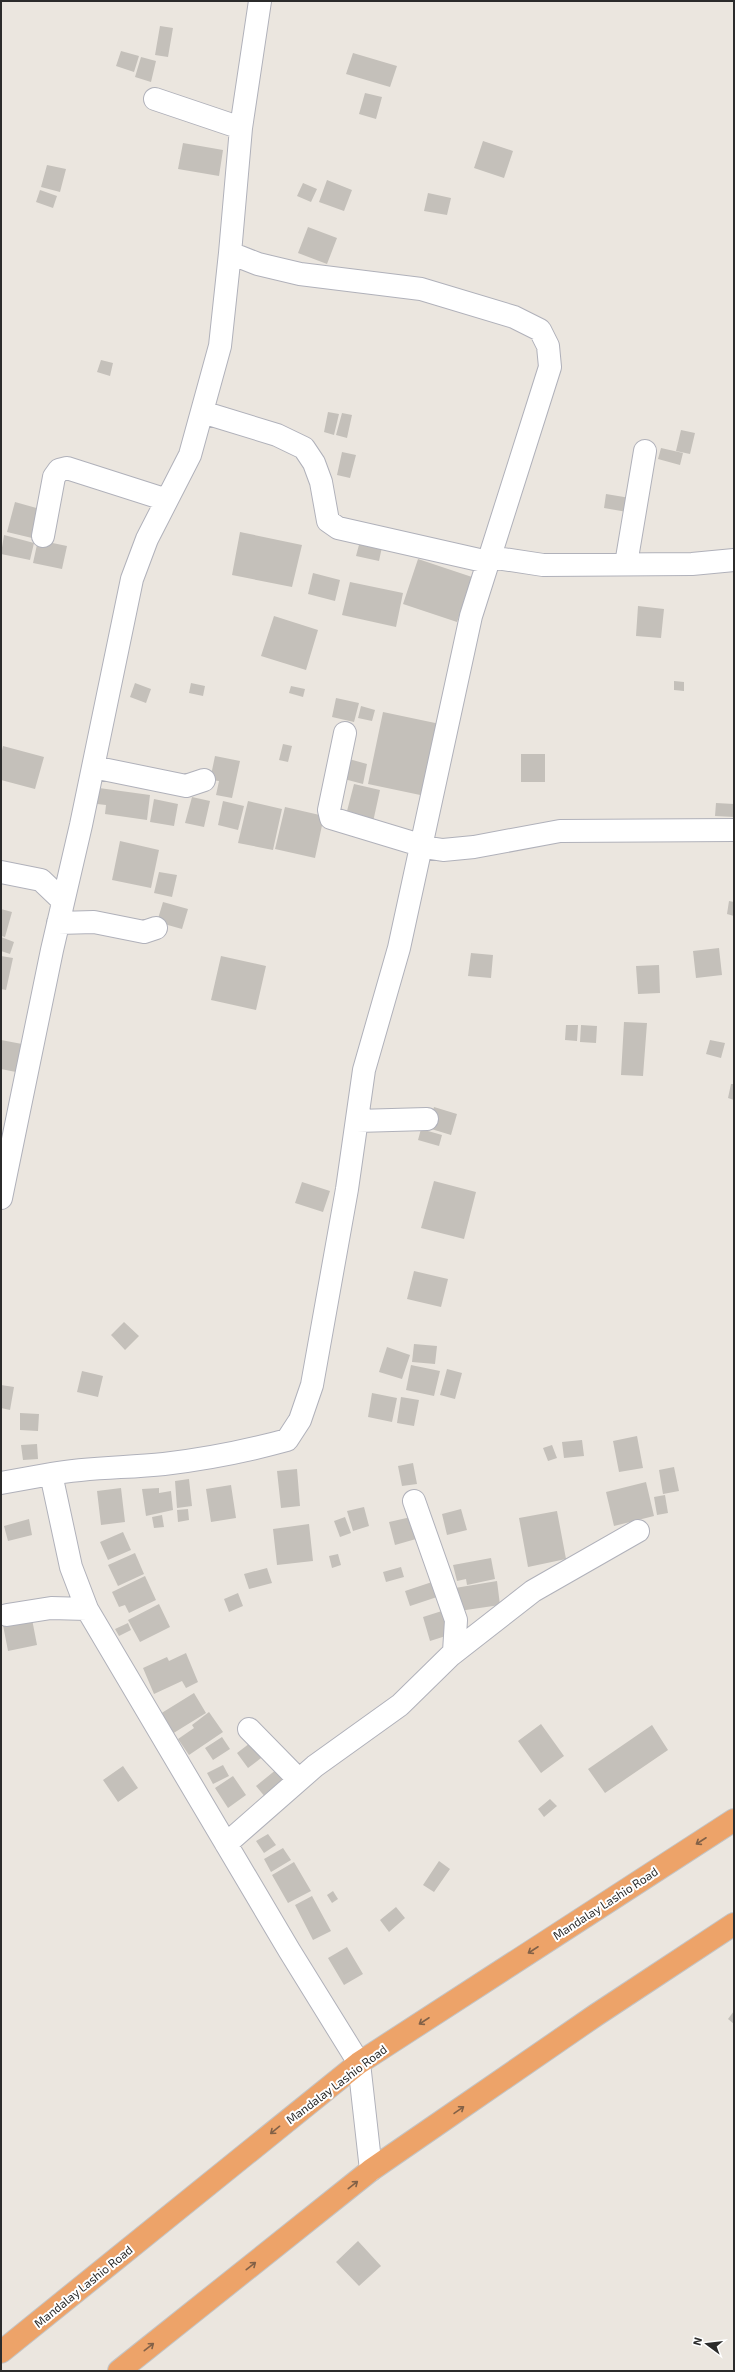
<svg xmlns="http://www.w3.org/2000/svg" width="735" height="2372" viewBox="0 0 735 2372" font-family="'Exo 2',sans-serif">
  <style>
    .building { fill: #c4c0ba }
    .lines { fill: none; stroke-linecap: round; stroke-linejoin: round }
    .minor-casing { stroke: #b0b1ba; stroke-width: 24 }
    .highway-casing { stroke: #c4c4c4; stroke-width: 24 }
    .minor { stroke: #fff; stroke-width: 22 }
    .highway { stroke: #eda369; stroke-width: 22 }
    .oneway { stroke: #826147 }
    .labels { text-anchor: middle; dominant-baseline: central; stroke-width: 4; stroke-linejoin: round; paint-order: stroke }
    .street-label { font-size: 12px; fill: #2b2b2b; stroke: #fff }
  </style>
  <rect width="100%" height="100%" fill="#ebe6df"/>
  <path class="building" d="M160,26l13,2 -5,29 -13,-2z
    M121,51l18,5 -5,16 -18,-6z
    M353,53l44,13 -7,21 -44,-13z
    M141,57l15,4 -5,21 -16,-5z
    M365,93l17,4 -6,22 -17,-5z
    M483,141l30,10 -9,27 -30,-10z
    M183,143l40,7 -4,26 -41,-7z
    M47,165l19,4 -6,23 -19,-5z
    M327,180l25,10 -8,21 -25,-9z
    M303,183l14,6 -6,13 -14,-6z
    M40,190l17,6 -4,12 -17,-6z
    M428,193l23,5 -4,17 -23,-4z
    M308,227l29,11 -10,26 -29,-11z
    M101,360l12,3 -3,13 -13,-4z
    M328,412l11,2 -5,21 -10,-3z
    M342,413l10,2 -5,23 -11,-3z
    M681,430l14,3 -5,21 -14,-3z
    M661,448l22,5 -3,12 -22,-6z
    M342,452l14,3 -6,23 -13,-3z
    M606,494l24,4 -3,14 -23,-4z
    M15,502l25,7 -8,29 -25,-6z
    M240,532l62,13 -10,42 -60,-12z
    M4,535l30,8 -4,17 -29,-6z
    M38,540l29,6 -5,23 -29,-6z
    M360,541l22,6 -3,14 -23,-5z
    M418,559l54,18 -15,45 -54,-18z
    M313,573l27,7 -5,21 -27,-7z
    M350,582l53,11 -7,34 -54,-12z
    M638,606l26,3 -3,29 -25,-2z
    M274,616l44,14 -12,40 -45,-14z
    M674,681l10,1v9l-10,-1z
    M135,683l16,6 -5,14 -16,-6z
    M191,683l14,3 -2,10 -14,-3z
    M291,686l14,3 -2,8 -14,-4z
    M336,698l23,5 -5,19 -22,-5z
    M361,706l14,4 -3,11 -14,-3z
    M383,712l57,12 -15,72 -57,-12z
    M283,744l9,2 -4,16 -9,-2z
    M3,746l41,11 -9,32 -34,-9v-25z
    M521,754h24v28h-24z
    M215,756l25,5 -8,37 -16,-3 3,-14 -9,-1z
    M349,759l18,5 -4,20 -19,-5z
    M354,784l26,6 -7,32 -27,-7z
    M99,788l51,7 -3,25 -42,-6 1,-9 -9,-1z
    M192,797l18,4 -6,26 -19,-4z
    M154,799l24,5 -4,22 -24,-4z
    M223,801l21,5 -6,24 -20,-5z
    M248,801l34,8 -9,41 -35,-7z
    M716,803l18,1v13l-19,-1z
    M285,807l39,9 -9,42 -40,-9z
    M120,841l39,9 -8,38 -39,-8z
    M159,872l18,3 -5,22 -18,-4z
    M729,901l5,1v14l-7,-2z
    M163,902l25,7 -6,20 -25,-7z
    M1,909l11,3 -7,25 -4,-1z
    M1,937l13,5 -4,12 -9,-3z
    M719,948l3,27 -26,3 -3,-27z
    M471,953l22,2 -2,23 -23,-2z
    M1,956l12,2 -7,32 -5,-1z
    M221,956l45,10 -10,44 -45,-10z
    M659,965l1,28 -22,1 -2,-28z
    M624,1022l23,1 -4,53 -22,-1z
    M566,1025h12l-1,16 -12,-1z
    M581,1025l16,1 -1,17 -16,-1z
    M1,1040l21,4 -6,28 -15,-3z
    M710,1040l15,3 -4,15 -15,-4z
    M731,1084h3v16l-6,-2z
    M434,1107l23,7 -6,21 -23,-7z
    M421,1129l21,6 -3,11 -21,-6z
    M434,1181l42,11 -12,47 -43,-11z
    M302,1182l28,9 -7,21 -28,-9z
    M414,1271l34,8 -7,28 -34,-8z
    M124,1322l15,14 -14,14 -14,-15z
    M414,1344l23,2 -2,18 -23,-2z
    M387,1347l23,8 -8,24 -23,-7z
    M411,1365l29,6 -6,25 -28,-6z
    M447,1369l15,4 -7,26 -15,-4z
    M82,1371l21,5 -5,21 -21,-5z
    M1,1385l13,2 -4,23 -9,-2z
    M372,1393l25,5 -5,24 -24,-5z
    M401,1397l18,3 -5,26 -17,-3z
    M20,1413l19,1 -1,17 -18,-1z
    M637,1436l6,32 -24,4 -6,-31z
    M582,1440l2,16 -20,2 -2,-16z
    M37,1444l1,15 -15,1 -2,-15z
    M552,1445l5,13 -9,3 -5,-13z
    M413,1463l4,21 -15,2 -4,-20z
    M674,1467l5,24 -16,3 -4,-24z
    M297,1469l3,37 -19,2 -4,-37z
    M189,1479l3,27 -15,2 -2,-27z
    M646,1482l8,34 -40,10 -8,-34z
    M231,1485l5,33 -25,4 -5,-33z
    M121,1488l4,34 -24,3 -4,-34z
    M159,1488v5l12,-2 2,19 -27,6 -4,-27z
    M665,1495l3,18 -11,2 -3,-18z
    M364,1507l5,19 -16,5 -6,-20z
    M188,1509l1,11 -11,2 -1,-12z
    M461,1509l6,21 -20,5 -5,-21z
    M557,1511l9,48 -38,8 -9,-49z
    M162,1515l2,12 -10,1 -2,-11z
    M345,1517l6,16 -11,4 -6,-16z
    M411,1517l5,22 -21,6 -6,-23z
    M29,1519l3,16 -24,6 -4,-15z
    M309,1524l4,37 -36,4 -4,-36z
    M123,1532l8,18 -23,10 -8,-18z
    M135,1553l9,21 -26,12 -10,-21z
    M338,1554l3,11 -9,3 -3,-12z
    M491,1558l4,21 -28,6 -1,-6 -9,2 -4,-16z
    M401,1567l3,10 -18,5 -3,-10z
    M267,1568l5,15 -23,6 -5,-15z
    M145,1576l11,24 -27,13 -4,-8 -6,2 -7,-15z
    M497,1581l3,24 -41,6 -4,-23z
    M432,1582l5,15 -27,9 -5,-15z
    M238,1593l5,13 -14,6 -5,-13z
    M159,1604l11,23 -30,15 -12,-22z
    M445,1610l7,24 -22,7 -7,-24z
    M32,1619l5,26 -29,6 -5,-26z
    M128,1623l3,7 -12,6 -4,-7z
    M186,1653l12,29 -12,6 -4,-7 -28,13 -11,-26 24,-11 2,4z
    M194,1693l12,20 -34,21 -12,-20z
    M209,1712l14,20 -34,23 -11,-16 16,-11 -2,-3z
    M541,1724l23,32 -23,17 -23,-32z
    M652,1725l16,25 -63,43 -17,-24z
    M222,1737l8,12 -17,11 -8,-12z
    M254,1740l11,15 -17,13 -11,-15z
    M223,1765l6,11 -16,8 -6,-11z
    M123,1766l15,22 -20,14 -15,-22z
    M277,1769l10,12 -21,17 -10,-12z
    M233,1776l13,19 -18,13 -13,-20z
    M550,1799l7,7 -13,11 -6,-8z
    M268,1834l8,11 -12,8 -8,-12z
    M283,1848l8,12 -20,12 -7,-13z
    M439,1861l11,8 -16,23 -11,-7z
    M294,1862l17,29 -23,12 -16,-28z
    M333,1891l5,8 -6,4 -5,-8z
    M312,1896l19,35 -18,9 -18,-35z
    M396,1907l9,11 -16,14 -9,-12z
    M347,1947l16,27 -19,11 -16,-27z
    M734,2011v13l-6,-5z
    M358,2241l23,25 -22,20 -23,-24z"/>
  <g class="lines">
    <g class="minor-casing">
      <path id="minor" d="M260,1l-19,127 -11,125 28,11 42,10 121,15 93,28 26,13 8,16 2,21 -79,249 -72,332 -35,122 -17,119 -35,196 -12,35 -13,20c-40,11 -81,19 -123,24 -38,4 -76,3 -113,10l20,93 16,42 202,341 70,113 12,107
        M155,99l86,29
        M202,412l75,23 27,13 10,15 7,19 7,39 10,7 150,34
        M43,536l11,-59 5,-7 8,-2 100,32
        M490,557l53,8 149,-1 42,-4
        M626,564l19,-113
        M345,733l-16,77 2,8 99,30 13,2 31,-3 86,-16 174,-1
        M93,767l93,19 18,-6
        M1,872l40,8 22,21
        M58,923l36,-1 50,10 12,-4
        M357,1121l70,-2
        M1,1198l51,-248 29,-125 51,-246 15,-40 43,-84 30,-109 10,-93
        M1,1483l50,-9
        M414,1501l42,119 -2,32
        M7,1615l44,-7 36,1
        M249,1729l50,51
        M226,1844l89,-78 85,-61 51,-50 82,-64 105,-60"/>
    </g>
    <g class="highway-casing">
      <path id="highway" d="M1,2352l358,-289 375,-243
        M119,2371l252,-201 225,-155 138,-91"/>
    </g>
    <use href="#minor" class="minor"/>
    <use href="#highway" class="highway"/>
  </g>
  <defs><path id="oneway-shaft" d="M-6 0H5M1.5-3L5.5 0L1.5 3" fill="none" stroke-width="1.6" stroke-linecap="round" stroke-linejoin="round"/></defs>
  <g class="oneway">
    <use href="#oneway-shaft" transform="translate(701 1841) rotate(147)"/>
    <use href="#oneway-shaft" transform="translate(533 1950) rotate(147)"/>
    <use href="#oneway-shaft" transform="translate(424 2021) rotate(147)"/>
    <use href="#oneway-shaft" transform="translate(459 2110) rotate(-35)"/>
    <use href="#oneway-shaft" transform="translate(275 2130) rotate(141)"/>
    <use href="#oneway-shaft" transform="translate(353 2185) rotate(-38)"/>
    <use href="#oneway-shaft" transform="translate(251 2266) rotate(-38)"/>
    <use href="#oneway-shaft" transform="translate(149 2347) rotate(-38)"/>
  </g>
  <g class="labels">
    <g class="street-label">
      <text transform="translate(605 1903) rotate(-33)">Mandalay Lashio Road</text>
      <text transform="translate(336 2084) rotate(-37)">Mandalay Lashio Road</text>
      <text transform="translate(83 2286) rotate(-39)">Mandalay Lashio Road</text>
    </g>
  </g>
  <rect width="735" height="2372" fill="none" stroke="#2b2b2b" stroke-width="4"/>
  <g transform="translate(707 2344) rotate(285)" stroke="#ffffff" stroke-width="3" paint-order="stroke">
  <path d="M0-3L7 15L0 10L-7 15Z" fill="#2b2b2b"/>
  <text y="-6" font-size="11" font-weight="bold" text-anchor="middle" fill="#2b2b2b">N</text>
  </g>
</svg>
